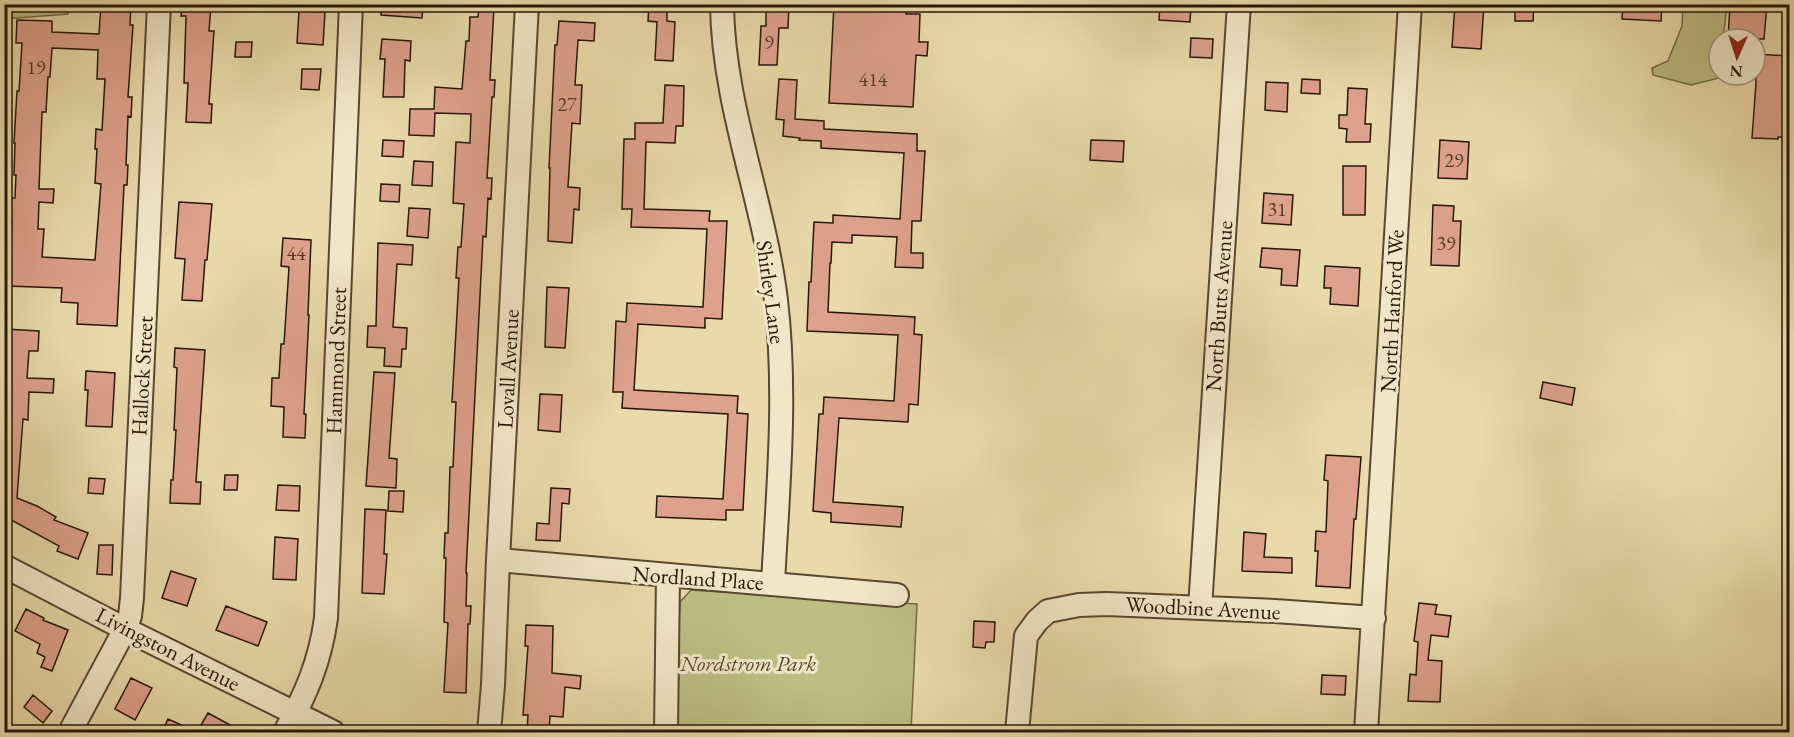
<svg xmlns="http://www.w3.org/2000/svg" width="1794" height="737" viewBox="0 0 1794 737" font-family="'EB Garamond',serif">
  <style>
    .green { fill: #bdbd84; stroke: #726a45; stroke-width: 1.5 }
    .building { fill: #dea18b; stroke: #271706; stroke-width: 1.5; fill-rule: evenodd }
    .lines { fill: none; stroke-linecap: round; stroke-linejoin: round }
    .minor-casing { stroke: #58482f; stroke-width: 26 }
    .minor { stroke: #f1e7c8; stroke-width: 22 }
    .labels { text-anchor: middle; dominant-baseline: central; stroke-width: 6; stroke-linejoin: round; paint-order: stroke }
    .number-label { font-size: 20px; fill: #553a27 }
    .street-label { font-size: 22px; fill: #271706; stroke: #f1e7c8 }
    .park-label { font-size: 22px; font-style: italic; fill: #54492c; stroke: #f1e7c8 }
  </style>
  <rect width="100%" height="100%" fill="#e9daab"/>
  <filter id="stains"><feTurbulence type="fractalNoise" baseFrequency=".00333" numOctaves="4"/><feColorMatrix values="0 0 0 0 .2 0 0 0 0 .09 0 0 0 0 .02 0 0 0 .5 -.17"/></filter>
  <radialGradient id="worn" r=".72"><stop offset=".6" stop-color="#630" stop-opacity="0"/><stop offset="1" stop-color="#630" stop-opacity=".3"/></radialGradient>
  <path class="green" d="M5,5v-1l64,1 -1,9 -63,5z
    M1683,5h44l-4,34h-4v39l-28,7 -38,-10 -1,-7 16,-7 14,-35z
    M691,590l226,14 -6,128h-237l6,-130z"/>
  <path class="building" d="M101,4h30l-1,21h3l-5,72h4l-1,20 -3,-1 -2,49h2l-1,20h-3l-7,141 -40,-2 1,-21 -17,-1 1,-14 -55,-2 1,-23h2l2,-44h-2l1,-21h4l1,-23h-2l1,-32h-1l3,-52h2l3,-48h-6l1,-23 35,1v11l47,2zM52,48l46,2 -1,29h8l-3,51 -6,-1 -1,20h2l-2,34 6,1 -6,76 -53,-3 2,-28h-6l1,-27 14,1 1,-14h-15l3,-77h4l2,-35h2z
    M182,4h29l-2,27h5l-5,73h3l-1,19 -25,-1 2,-39h-4l2,-67h-5z
    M382,4h41l-1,14 -41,-3z
    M649,4h18v17l8,1 -2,39 -18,-1 2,-38 -9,-1z
    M766,4h23l-1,24h-9l-2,37h-18l2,-39h5z
    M834,4h73l-1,10h14l-1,28h9l-1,14 -11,-1 -3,52 -84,-4z
    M1160,4h31l-1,18 -31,-2z
    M1455,4h29l-3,45 -29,-2z
    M1515,4h19l-1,17h-18z
    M1623,4h39l-1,17 -39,-2z
    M1730,4h37l-3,35h-36z
    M479,7h15l-4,73h5l-1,17h-2l-5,81h5l-1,21 -3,-1 -2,39 -3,-1 -17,337h1l-1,33h5l-1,18h-2l-2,69 -22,-1 4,-69 -4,-1 2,-64h-2l1,-25h3l2,-66h3l3,-65h-4l7,-124h-3l2,-31h3l3,-43 -11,-1 3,-61 14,1 1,-29 -36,-1 -1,23 -25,-1 1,-26h24l1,-22 27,2 4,-48h3l1,-24h8z
    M299,11l26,1 -2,33 -26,-2z
    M559,21l36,2 -1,18 -16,-1 -3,45h7l-2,39 -8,-1 -4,64 12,1 -1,22 -5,-1 -2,34 -24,-2 2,-73h-1l6,-123h2z
    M1191,38l22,1 -1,19 -22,-1z
    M382,39l29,2 -1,20 -5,-1 -1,37h-21l2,-38h-5z
    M236,42h16l-1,15h-16z
    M1755,54l35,2v81h-12v2l-26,-1 4,-55z
    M302,69h19l-2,21 -18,-1z
    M779,79l18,1 -2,39 29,2v8l93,5v17h8l-4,70h-9l-1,32h12v15l-28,-1 2,-30 -45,-2v8l-20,-1 -1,21h-1l-2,49 87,5 -1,17 8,1 -4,70 -9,-1 -1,18 -69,-4 -6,84 70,5 -2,20 -70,-5v-9l-18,-2 6,-97h4l1,-17 70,4 4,-66 -91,-4 2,-49h2l3,-60 19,1v-8l67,4 4,-66 -83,-5v-7l-22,-1 1,-2 -17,-2 1,-16 -8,-1z
    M1302,79l18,1v14l-19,-1z
    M1266,82l22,1 -1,29 -22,-2z
    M665,85l19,1 -1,40h-7l-1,17 -29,-1 -2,67 66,2 -1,10h18l-5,98 -17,-1v10l-67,-4 -4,66 104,6 -1,17 11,1 -5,96h-17v10l-70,-3 1,-21 66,3 5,-85 -106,-6 1,-16h-10l3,-71 10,1 1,-19 76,4 4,-78 -76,-2 1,-18h-10l2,-70h11v-16h28z
    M1348,88l19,1 -2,35h6l-1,18h-24l1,-13 -8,-1v-13h8z
    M383,140l21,1 -1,16 -21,-1z
    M1091,140l33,1 -1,21 -33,-2z
    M1440,140l29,2 -2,37 -29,-1z
    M414,161l19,1 -1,24 -20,-1z
    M1343,166h23l-1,49h-22z
    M381,184l19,1 -1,17 -19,-1z
    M1264,193l29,2 -2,30 -29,-2z
    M179,202l33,2 -5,56h-2l-3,41 -20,-1 3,-41 -10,-1z
    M1433,205l21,1 -1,15h8l-2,45 -28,-1z
    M409,208l21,1 -2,29 -21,-2z
    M283,238l28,2 -3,75h1l-5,99h2l-1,24 -22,-1 1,-30 -13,-1 1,-28h7l2,-34h3l5,-77 -8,-1z
    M378,243l35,2 -1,20 -15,-1 -4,63 14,1 -1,21h-4l-1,18 -17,-1 1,-18 -18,-1 1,-21h8z
    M1262,248l38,2 -3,36 -16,-1 1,-16 -22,-2z
    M1325,266l35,2 -2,38 -28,-2 1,-16h-7z
    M547,287l22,1 -4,60 -20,-1z
    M5,329l34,2 -1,20h-9l-2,27 27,1 -1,14 -24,-1 -1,28 -5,-1 -6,79 20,8 19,11 -2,3 34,13 -10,26 -21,-8 2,-5 -55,-30z
    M175,348l30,2 -9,132h5l-1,22 -30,-1 1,-23h2l3,-50h-2l3,-62 -3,-1z
    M86,371l29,2 -3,54 -26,-1 2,-36h-3z
    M374,372l21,1 -6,85 8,1 -1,29 -30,-2z
    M1543,382l32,6 -3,17 -32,-7z
    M540,394l22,1 -2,37 -22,-2z
    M1326,455l35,2 -5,62h-2l-4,69 -34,-2 2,-35h-3l1,-20 10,1 2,-51 -4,-1z
    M225,475h13l-1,15h-13z
    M89,478l16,1 -2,15 -15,-1z
    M278,485l22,1 -1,25 -23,-1z
    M551,488l19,1 -1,15 -7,-1 -2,38 -24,-1 1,-17 12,1z
    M389,491h15l-1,21 -15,-1z
    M365,509l21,1 -2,44h3l-3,40 -22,-1z
    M1244,532l22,2 -2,23 28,1v15l-50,-2z
    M275,537l23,2 -2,41 -23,-1z
    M99,545h14l-1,30 -15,-1z
    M171,571l25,8 -9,27 -25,-8z
    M1419,603l18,2 -2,9 16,2 -3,21 -17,-2 -3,25 14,1 -2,41 -32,-1 2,-27 6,1 2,-33 -4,-1z
    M226,606l41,16 -9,24 -42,-16z
    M26,609l18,9 -1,2 25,10 -16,41 -11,-4 4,-10 -8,-4 3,-9 -25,-13z
    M974,621l21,1 -1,20h-8l-1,6 -12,-1z
    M526,625l27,1 -1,47 29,3 -1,13 -15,-2 -2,30 -13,-1 -1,16h-22l1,-17h-5l5,-69h-3z
    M1322,675l24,1 -1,19 -24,-1z
    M131,678l21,10 -17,32 -20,-11z
    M33,695l19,16 -9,12 -19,-16z
    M208,713l35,19h-81l6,-13 29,13z"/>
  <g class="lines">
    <g class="minor-casing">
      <path id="minor" d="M722,4c1,102 42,197 54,296 11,94 2,189 -3,283
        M498,560l399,35
        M4,566l121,63 208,103
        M1200,608l39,-604
        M70,732l55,-103 5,-13 2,-18 27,-594
        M285,732c21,-38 35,-70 41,-114l25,-614
        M489,732l4,-47 5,-125 29,-556
        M666,732l2,-156
        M1017,732l9,-96 11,-15 11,-10 31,-6 28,-1 168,7 99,7
        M1366,732l44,-728"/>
    </g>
    <use href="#minor" class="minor"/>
  </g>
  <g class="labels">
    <g class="number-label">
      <text x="769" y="42">9</text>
      <text x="36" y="67">19</text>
      <text x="873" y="79">414</text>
      <text x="567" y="104">27</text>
      <text x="1454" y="160">29</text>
      <text x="1277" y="209">31</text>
      <text x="1446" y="243">39</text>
      <text x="296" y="253">44</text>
    </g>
    <g class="street-label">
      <text transform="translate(771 292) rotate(82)">Shirley Lane</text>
      <text transform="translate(1219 306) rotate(-86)">North Butts Avenue</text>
      <text transform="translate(1392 311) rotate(-87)">North Hanford We</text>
      <text transform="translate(336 361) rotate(-88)">Hammond Street</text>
      <text transform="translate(508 369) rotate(-87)">Lovall Avenue</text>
      <text transform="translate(142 376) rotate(-87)">Hallock Street</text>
      <text transform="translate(698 578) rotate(4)">Nordland Place</text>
      <text transform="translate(1203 608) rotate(3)">Woodbine Avenue</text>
      <text transform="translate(168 649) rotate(27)">Livingston Avenue</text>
    </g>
    <g class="park-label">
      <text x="748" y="663">Nordstrom Park</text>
    </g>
  </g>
  <rect width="1794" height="737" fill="none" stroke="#e9daab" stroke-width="24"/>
  <rect x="6" y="6" width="1782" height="725" fill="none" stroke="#271706" stroke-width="3"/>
  <rect x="12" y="12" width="1770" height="713" fill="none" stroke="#271706" stroke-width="1.5"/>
  <g transform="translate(1737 57) rotate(183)"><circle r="28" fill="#f1e7c8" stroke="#a0947a" stroke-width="1.5"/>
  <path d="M0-4.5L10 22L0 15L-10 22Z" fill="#8f2418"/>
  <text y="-9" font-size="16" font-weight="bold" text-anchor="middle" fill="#271706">N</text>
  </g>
  <rect width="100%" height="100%" filter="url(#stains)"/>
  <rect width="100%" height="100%" fill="url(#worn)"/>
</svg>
